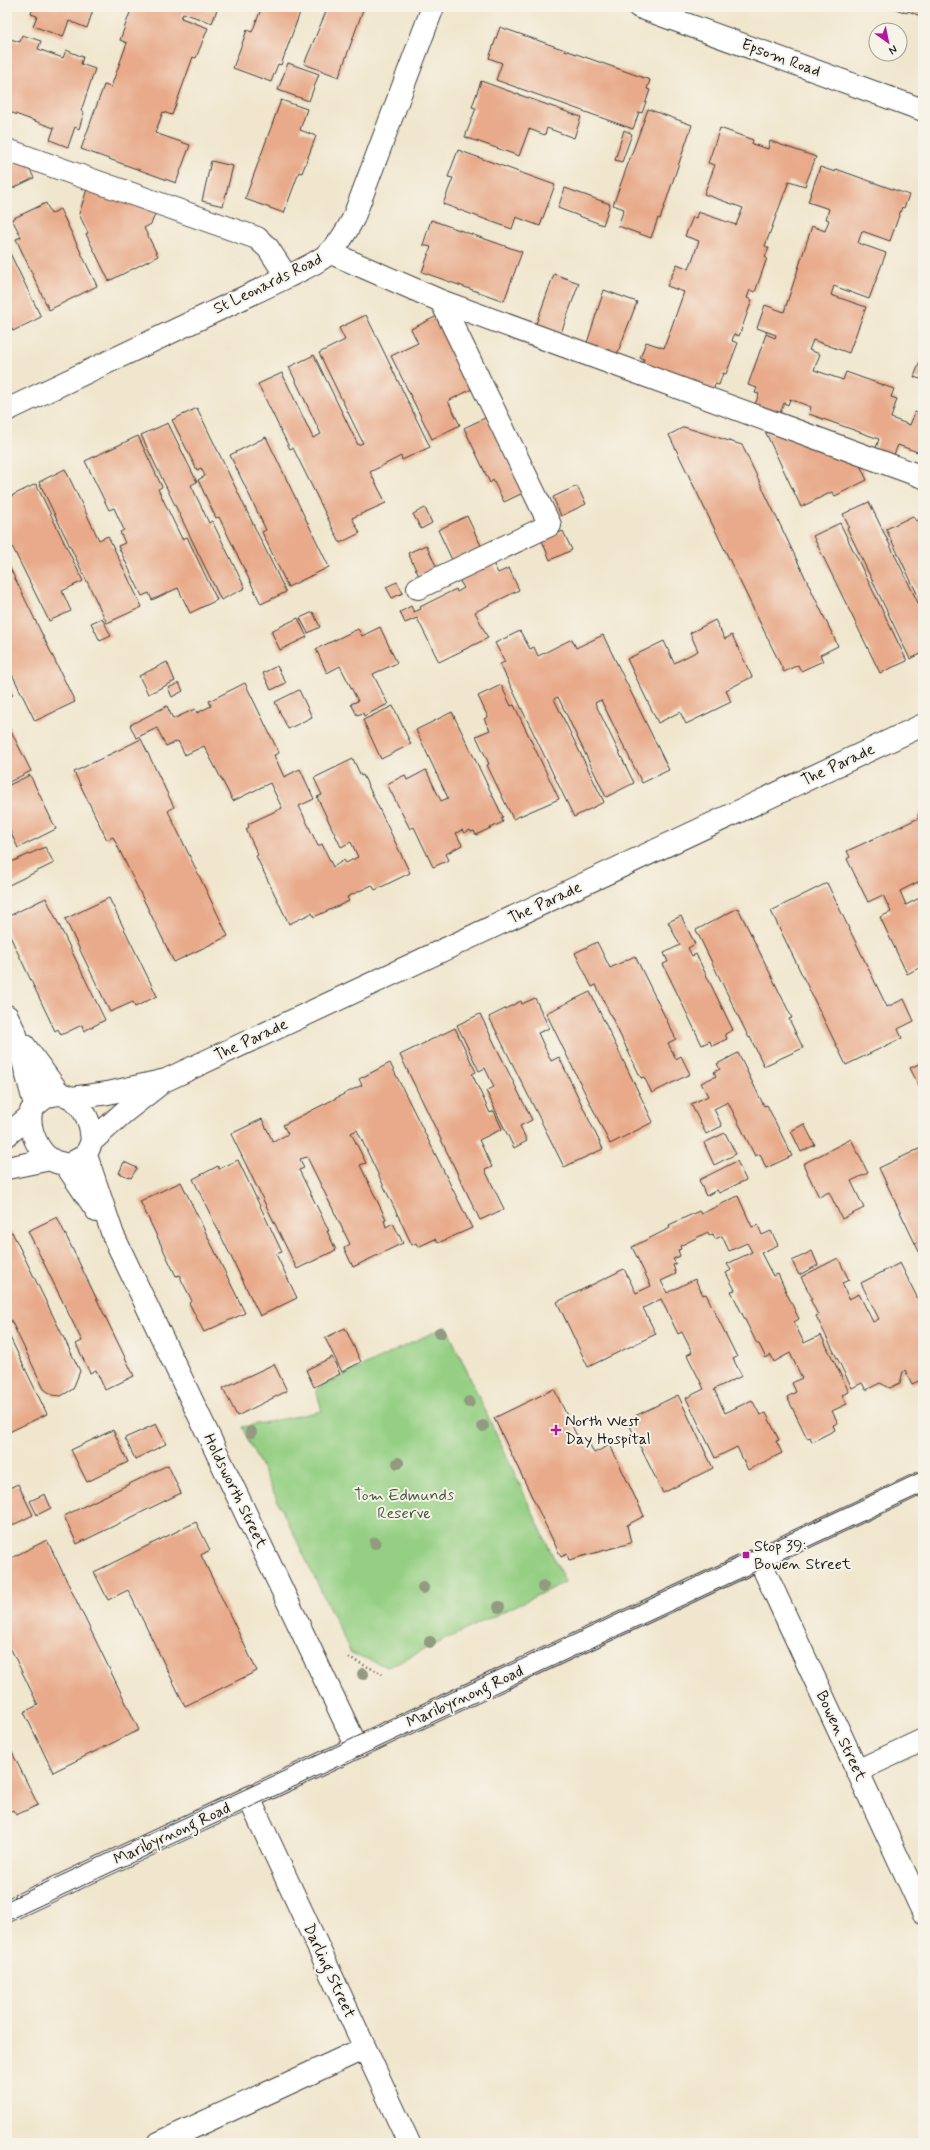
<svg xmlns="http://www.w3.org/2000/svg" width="930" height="2150" viewBox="0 0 930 2150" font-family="Mynerve,sans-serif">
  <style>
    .green { fill: #94cf83; stroke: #587650 }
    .building { fill: #e8aa8a }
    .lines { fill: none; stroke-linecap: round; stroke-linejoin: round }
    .minor-casing { stroke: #3c3a37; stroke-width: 24 }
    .major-casing { stroke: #3c3a37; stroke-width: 24 }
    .path { stroke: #3c3a37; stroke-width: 2.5; stroke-dasharray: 1 3; stroke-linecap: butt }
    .minor { stroke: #fff; stroke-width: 22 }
    .major { stroke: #fff; stroke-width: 22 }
    .tram { stroke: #1c1c1c; stroke-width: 1 }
    .tree { fill: #929a7f }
    .poi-dot { fill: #b5179e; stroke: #f7f3e8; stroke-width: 1.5 }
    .labels { text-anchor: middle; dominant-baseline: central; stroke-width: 4; stroke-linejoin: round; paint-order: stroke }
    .street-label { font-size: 16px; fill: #1c1c1c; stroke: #f7f3e8 }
    .poi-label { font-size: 16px; fill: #1c1c1c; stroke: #f7f3e8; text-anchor: start }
    .park-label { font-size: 16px; fill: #465b40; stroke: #f7f3e8 }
  </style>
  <rect width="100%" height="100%" fill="#f7f3e8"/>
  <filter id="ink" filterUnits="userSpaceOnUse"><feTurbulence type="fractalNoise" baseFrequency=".025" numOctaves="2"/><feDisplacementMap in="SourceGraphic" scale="8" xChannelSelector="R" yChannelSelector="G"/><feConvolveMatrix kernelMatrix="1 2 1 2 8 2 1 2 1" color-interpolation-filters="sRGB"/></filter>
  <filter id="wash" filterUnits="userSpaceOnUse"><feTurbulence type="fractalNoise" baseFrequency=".012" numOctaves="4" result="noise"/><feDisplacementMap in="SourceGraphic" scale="16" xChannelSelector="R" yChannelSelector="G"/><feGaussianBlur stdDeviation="0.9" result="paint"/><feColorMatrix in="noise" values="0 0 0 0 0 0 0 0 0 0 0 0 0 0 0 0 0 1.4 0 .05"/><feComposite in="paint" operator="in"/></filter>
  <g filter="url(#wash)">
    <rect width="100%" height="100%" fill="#f0e6cd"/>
    <path class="green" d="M446,1326l119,256 -177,85 -37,-14 -109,-226 80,-16 -6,-22z"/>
    <g id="blocks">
      <path class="building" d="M33,7h61l-7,21 -18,-7 -6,16 -30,-11 4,-10 -6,-2z
        M132,7h17l8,3 1,-3h60l-6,16 -29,-10 -2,5 27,10 -12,30 -3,-1 -21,58 -9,-3 -8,21 35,12 -14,38 -95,-34 23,-64 7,2 16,-44 -7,-3z
        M262,7h40l-21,58 -3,-1 -7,18 -38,-14 14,-38 5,2z
        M328,7h36l-25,70 -35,-13z
        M890,7h33v10l-15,-6 -1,2z
        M500,27l150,53 -3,9 3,1 -8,23 -3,-1 -6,17 -137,-49 6,-17 -13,-5z
        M22,35l19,6 -3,8 25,9 3,-8 17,7 -2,7 14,5 -14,42 3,1 -5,17 -4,-2 -7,20 -18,-7 4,-12 -47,-17v-73l13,4z
        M288,63l31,11 -10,27 -31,-11z
        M481,81l100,36 -7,21 -27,-10 -2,7 -16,-6 -10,27 -54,-19 11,-29 -4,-1z
        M281,100l26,9 -7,21 16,6 -14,37 -3,-1 -15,41 -39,-14z
        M648,109l44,16 -32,94 -2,-1 -7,20 -33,-12 6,-17 -11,-4z
        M720,128l33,12 -1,4 16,5 2,-8 46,16 -11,29 -16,-5 -24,65 4,2 -4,9 2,1 -12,34 -5,-2 -3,8 5,2 -13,36 -5,-2 -2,7 6,2 -12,31 -3,-1 -4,12 -4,-1 -2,8 -72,-25 3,-8 -4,-1 6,-16 18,6 20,-56 -17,-6 10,-22 12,5 10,-28 -14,-5 8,-19 3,1 2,-6 38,13 7,-17 -39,-14 11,-29 -7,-2z
        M624,130l8,4 -10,28 -7,-2z
        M458,150l97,35 -15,41 -24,-9 -4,12 -69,-25 10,-26 -5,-1z
        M7,155l33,11 -10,4 4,8 -27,13z
        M211,161l22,5 -10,40 -21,-5z
        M820,167l15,5 1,-3 73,26 -5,13 -2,-1 -12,34 -28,-10 -4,12 28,10 -17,46 -35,-13 -3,9 35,12 -17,46 -36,-13 -4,10 11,4 -6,16 29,10 3,-8 48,17 -3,8 6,2 -6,19 19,7 5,-13 8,3v39l-25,-9 -5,12 -18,-6 4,-12 -70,-25 2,-7 -21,-8 -2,6 -4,-2 -5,13 -25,-9 5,-13 -4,-1 2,-5 -9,-3 18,-51 9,4 1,-3 -19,-7 8,-23 19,7 28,-86 13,5 4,-11 -3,-1 3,-10 -21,-7z
        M88,186l69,24 -6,14 -7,4 14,28 -49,25 -23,-47 2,-1 -9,-19z
        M565,188l45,16 -7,21 -45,-17z
        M46,203l5,11 9,-5 37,77 -48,24 -33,-71 5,-2 -9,-18z
        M431,220l91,32 -18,49 -82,-29 9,-25 -8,-2z
        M7,247l34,70 -28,14 -3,-5 -3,1z
        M554,274l25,9 -18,50 -25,-9z
        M604,290l33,12 -21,55 -30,-11z
        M366,315l64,132 -28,13 -1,-4 -31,16 16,31 -34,15 8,15 -20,10 -47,-95 -3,1 -32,-65 24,-11 31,65 8,-4 -32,-67 25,-12 44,90 5,-2 -44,-90 26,-13 -6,-12z
        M437,316l35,73 -24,12 12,24 -28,14 -41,-83 27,-13 -7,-14z
        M923,353v27l-9,-3z
        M197,408l89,184 -25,12 -42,-87 -3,1 -18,-38 7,-4 -4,-8 -4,2 -25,-50z
        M487,417l36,76 -19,9 -11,-22 -3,3 -26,-55z
        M168,423l29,59 -6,3 18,38 3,-2 33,67 -24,12 -80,-165z
        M684,427l58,18 96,201 -18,9 3,6 -22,10 -3,-6 -14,7 -115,-237z
        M765,431l93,30 9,19 -32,16 -3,-4 -31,15z
        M138,436l24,51 -4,2 24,50 5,-2 30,63 -27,13 -12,-25 -26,12 -3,-7 -7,3 -24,-50 7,-3 -5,-11 4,-2 -10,-22 -5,2 -24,-49z
        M266,437l63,130 -41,20 -26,-55 4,-2 -36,-75z
        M65,469l34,71 9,-4 34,71 -35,16 -68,-141z
        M36,484l47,97 -21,10 9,20 -22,10 -42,-85v-38z
        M577,486l9,18 -25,12 -8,-19z
        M869,502l54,111v40l-13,6 -63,-131 2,-1 -6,-13z
        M425,508l7,15 -11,6 -8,-15z
        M467,516l16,34 -29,14 -16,-34z
        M913,516l3,5 7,-3v88l-37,-77z
        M840,523l67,138 -27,12 -67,-137z
        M563,531l9,19 -22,10 -8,-19z
        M426,545l11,23 -18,8 -11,-23z
        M7,562l68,140 -40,19 -28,-57z
        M493,563l5,10 11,-5 10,22 -44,22 13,26 -49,24 -22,-44 -12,5 -5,-11 11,-6 3,6 7,-3 -1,-2 36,-18 1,3 7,-4 -5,-8z
        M397,582l6,11 -11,5 -6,-11z
        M313,612l7,15 -12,6 -8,-15z
        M102,618l9,18 -11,5 -9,-18z
        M298,618l9,19 -27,13 -9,-19z
        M715,620l10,19 7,-4 20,42 -26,13 5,12 -45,22 -6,-12 -22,11 -31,-64 37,-18 10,22 24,-12 -8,-18z
        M380,627l17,36 -24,11 15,30 -24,12 -1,-3 -6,2 -6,-11 7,-3 -18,-35 -13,7 -11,-24 42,-20 4,7z
        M520,631l10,18 4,-2 4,9 34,-17 4,9 27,-13 66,135 -27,13 -41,-83 -6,3 39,80 -28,14 -48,-100 -4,2 50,103 -30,15 -74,-153 5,-2 -10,-19z
        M167,662l8,19 -27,13 -9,-18z
        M277,666l9,17 -15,7 -8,-17z
        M7,683l6,12 -6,4z
        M179,683l4,8 -11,6 -4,-9z
        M245,683l34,70 -5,2 10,22 16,-8 14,30 -15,7 19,40 4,-2 11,23 11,-7 2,3 12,-6 -7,-15 -10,5 -24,-50 5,-2 -8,-17 39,-19 8,17 2,-1 47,98 -35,17 -3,-5 -25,12 2,4 -35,16 -2,-4 -23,11 -33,-68 2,-1 -12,-26 3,-2 -1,-3 34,-16 -12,-25 -37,18 -29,-55 -19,9 -7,-14 -12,5 -9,-18 -21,10 -6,-13 37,-19 6,13 22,-10 2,4 14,-7 -2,-5z
        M501,685l10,21 3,-1 45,94 -46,20 -26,-54 2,-1 -13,-28 14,-6 -6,-11 4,-2 -10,-21z
        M299,690l13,27 -24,12 -13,-27z
        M393,706l18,38 -30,15 -18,-39z
        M452,712l51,105 -2,1 2,4 -27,13 -2,-4 -3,1 -1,-2 -6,3 -2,-3 -6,3 6,12 -16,9 3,6 -16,7 -19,-40 -4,2 -23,-45 18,-9 2,5 19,-10 15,31 7,-3 -32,-68z
        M7,723l24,48 -24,12z
        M141,739l33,68 -6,4 60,125 -54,26 -61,-125 -6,3 -33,-68z
        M30,775l26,54 -38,19 -9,-19 -2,1v-44z
        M923,812v80l-5,-10 -18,9 6,14 17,-9v70l-16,8 -27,-57 11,-5 -8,-17 -15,7 -21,-43 3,-2 -3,-6 72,-33 -1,-3z
        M45,847l9,16 -47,23v-22z
        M827,883l60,124 17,-8 10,22 -16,8 4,9 -56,27 -75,-154z
        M46,898l59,122 -21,11 -2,-6 -21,10 -3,-6 -3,2 -48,-101v-13z
        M109,898l48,98 -22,11 -2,-5 -23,10 -45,-93z
        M738,908l54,110 -3,1 14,29 -39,18 -14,-29 -1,1 -53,-108z
        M681,916l14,28 -7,4 4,8 4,-2 37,76 -8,4 2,5 -15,7 -2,-5 -8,4 -39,-81 5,-2 -4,-9 16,-8 -12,-23z
        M597,942l13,26 25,-12 41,83 -8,4 8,16 5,-3 9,18 -38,19 -8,-16 -3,1 -45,-93 -4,2 -17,-34z
        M590,992l63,130 -43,22 -64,-131z
        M535,998l14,30 -11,5 13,28 8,-4 44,92 -39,18 -75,-150 32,-16 1,3z
        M480,1014l52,106 -12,6 7,15 -13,7 -28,-57 8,-4 -9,-19 -6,3 -22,-46z
        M455,1028l21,44 -4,2 18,39 4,-2 8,18 -23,11 13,27 -7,3 19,39 -24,11 -80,-165z
        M738,1053l26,53 3,-1 25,51 -26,12 -6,-14 -5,2 -27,-54 -14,7 8,17 -16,8 -15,-30 17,-8 -7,-13 15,-7 -2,-4 6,-3 -3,-5z
        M923,1062v32l-13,-26z
        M390,1063l82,165 -34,15 -3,-4 -17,8 -2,-4 -4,2 -55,-115 -6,3 15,30 -6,2 26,54 -2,1 2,7 7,-4 10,20 -50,24 -9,-19 6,-4 -43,-87 -7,2 4,9 -5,2 30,61h-2l9,19 -39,19 -66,-135 31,-15 11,23 15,-8 -5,-9 79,-40 -3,-6z
        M804,1124l11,21 -14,7 -10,-21z
        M725,1133l11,21 -22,11 -10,-22z
        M851,1139l17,34 -17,8 13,27 -22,11 -13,-27 -10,5 -16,-33z
        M923,1147v113l-44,-92z
        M238,1160l44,92 -6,2 21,44 -37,18 -67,-137 25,-13 1,3z
        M737,1161l9,19 -27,13 -2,-3 -11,6 -7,-16z
        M124,1162l13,6 -6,10 -12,-5z
        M181,1182l64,131 -41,19 -15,-29 3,-2 -13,-26 -3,1 -36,-75z
        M738,1196l14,31 6,-2 4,10 9,-4 7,14 -17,8 12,23 5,-2 10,22 11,23 -5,3 10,21 17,-8 28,57 -7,3 5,9 -15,7 6,12 -5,2 2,5 -23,12 -2,-5 -3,1 -20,-41 9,-5 -4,-9 10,-5 -12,-25 -16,9 -3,-7 -5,3 -7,-14h-2l-26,-53 4,-1 -9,-17 5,-3 -4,-6 25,-12 -5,-9 -18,8 -7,-15 -7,3 -2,-5 -4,2 -1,-4 -28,14 1,3 -3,1 2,6 -7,3 3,5 -3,1 3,9 -15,7 6,12 28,-14 8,16 3,-1 31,63 -4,2 9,17 -28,13 11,24 27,-13 8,15 6,-2 13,27 -3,1 6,12 -34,17 -11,-23 -22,11 -29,-60 18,-9 -17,-34 5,-3 -10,-20 -4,2 -17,-35 -18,9 13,26 -68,33 -31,-65 67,-33 12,24 15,-7 -19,-39 38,-19 -1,-3 13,-6 17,-8 2,3z
        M57,1217l77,159 -29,14 -9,-20 -6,3 -14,-29 6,-3 -54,-110z
        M12,1232l68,139 -7,18 -12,7 -9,-1 -8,-6 -37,-77v-78z
        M812,1251l6,14 -19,10 -7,-14z
        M838,1258l11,22 -7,3 7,16 10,-5 14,28 6,-3 -18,-36 39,-20 23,46v70l-11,5 -7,-14 -2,2 -3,11 -10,5 -10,-5 -14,7 -4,-7 -10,5 -36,-72 2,-1 -8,-16 2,-1 -11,-21z
        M345,1328l16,34 -19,10 -17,-34z
        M7,1331l40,83 -40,19z
        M332,1357l8,17 -26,13 -8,-17z
        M274,1364l13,27 -50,25 -14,-28z
        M554,1389l25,51 7,-3 8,16 16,-8 34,71 -17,9 4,18 -62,17 -2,-6 -6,3 -67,-139z
        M678,1395l35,73 -50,25 -36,-73z
        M156,1424l10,20 -31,15 -10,-21z
        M113,1430l15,32 -41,20 -16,-32z
        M168,1465l13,28 -104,51 -13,-28z
        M18,1484l15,31 -26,13v-39z
        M45,1494l6,14 -14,7 -7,-14z
        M196,1522l14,28 -9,5 56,116 -72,35 -57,-116 -20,10 -14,-28z
        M47,1540l92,190 -86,42 -29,-60 14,-7 -31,-64v-81z
        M7,1742l31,63 -22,10 -3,-5 -6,3z"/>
    </g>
  </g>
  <g filter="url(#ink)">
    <use href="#blocks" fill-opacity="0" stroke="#3c3a37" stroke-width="1"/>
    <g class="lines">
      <g class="minor-casing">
        <path id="minor" d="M7,150l250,88 11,10 19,29
          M331,253l110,48 482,176
          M7,410l280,-133c36,-18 47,-21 66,-58l80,-212
          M418,588l132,-63 -109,-224
          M7,1016l9,19 19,70
          M24,1045l35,48
          M72,1098l36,-5 58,-13 757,-355
          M7,1135l23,-19
          M92,1141c-1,-6 -1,-13 -3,-18 -11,-31 -37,-40 -58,-12 -3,18 7,44 25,51 4,1 8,2 12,3l18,-10 6,-14 31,-28 37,-29
          M86,1155l27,80 244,512
          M65,1164l32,47
          M7,1168l44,-9
          M759,1559l164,353
          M857,1771l66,-31
          M249,1798l160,345
          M159,2143l206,-95"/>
      </g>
      <g class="major-casing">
        <path id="major" d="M639,7l284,103
          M7,1911l916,-429"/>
      </g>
      <path class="path" d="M349,1658l34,16"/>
      <use href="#minor" class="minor"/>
      <use href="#major" class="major"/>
      <path class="tram" d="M7,1901l916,-430
        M7,1921l916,-428"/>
    </g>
    <g class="tree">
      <circle cx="440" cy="1333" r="6"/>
      <circle cx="469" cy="1402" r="6"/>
      <circle cx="483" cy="1426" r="6"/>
      <circle cx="251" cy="1432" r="6"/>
      <circle cx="398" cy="1463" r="6"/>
      <circle cx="375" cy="1543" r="6"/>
      <circle cx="543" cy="1587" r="6"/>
      <circle cx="423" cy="1588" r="6"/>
      <circle cx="499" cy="1607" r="6"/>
      <circle cx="430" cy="1642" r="6"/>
      <circle cx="363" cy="1674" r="6"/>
    </g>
  </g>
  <g class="poi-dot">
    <path d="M554 1424h4v4h4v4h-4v4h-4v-4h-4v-4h4z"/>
    <rect x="742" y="1551" width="8" height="8" rx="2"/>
  </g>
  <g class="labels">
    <g class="street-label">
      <text transform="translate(781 58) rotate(20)">Epsom Road</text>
      <text transform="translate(268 284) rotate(-26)">St Leonards Road</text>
      <text transform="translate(838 765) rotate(-25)">The Parade</text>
      <text transform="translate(545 903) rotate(-25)">The Parade</text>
      <text transform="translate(251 1040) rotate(-25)">The Parade</text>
      <text transform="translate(235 1491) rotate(64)">Holdsworth Street</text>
      <text transform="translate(465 1697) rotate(-25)">Maribyrnong Road</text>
      <text transform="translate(841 1736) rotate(65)">Bowen Street</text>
      <text transform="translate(172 1834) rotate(-25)">Maribyrnong Road</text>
      <text transform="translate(329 1971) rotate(65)">Darling Street</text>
    </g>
    <g class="poi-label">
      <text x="565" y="1421">North West<tspan x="565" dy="18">Day Hospital</tspan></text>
      <text x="754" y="1546">Stop 39:<tspan x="754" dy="18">Bowen Street</tspan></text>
    </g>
    <g class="park-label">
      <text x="404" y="1495">Tom Edmunds<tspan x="404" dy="18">Reserve</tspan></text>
    </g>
  </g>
  <rect width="930" height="2150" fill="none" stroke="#f7f3e8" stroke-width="24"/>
  <g transform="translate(888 42) rotate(147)"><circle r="19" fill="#f7f3e8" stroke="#9f9d96"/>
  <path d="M0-3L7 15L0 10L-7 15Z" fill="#b5179e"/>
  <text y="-6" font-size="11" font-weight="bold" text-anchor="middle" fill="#1c1c1c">N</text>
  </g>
</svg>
